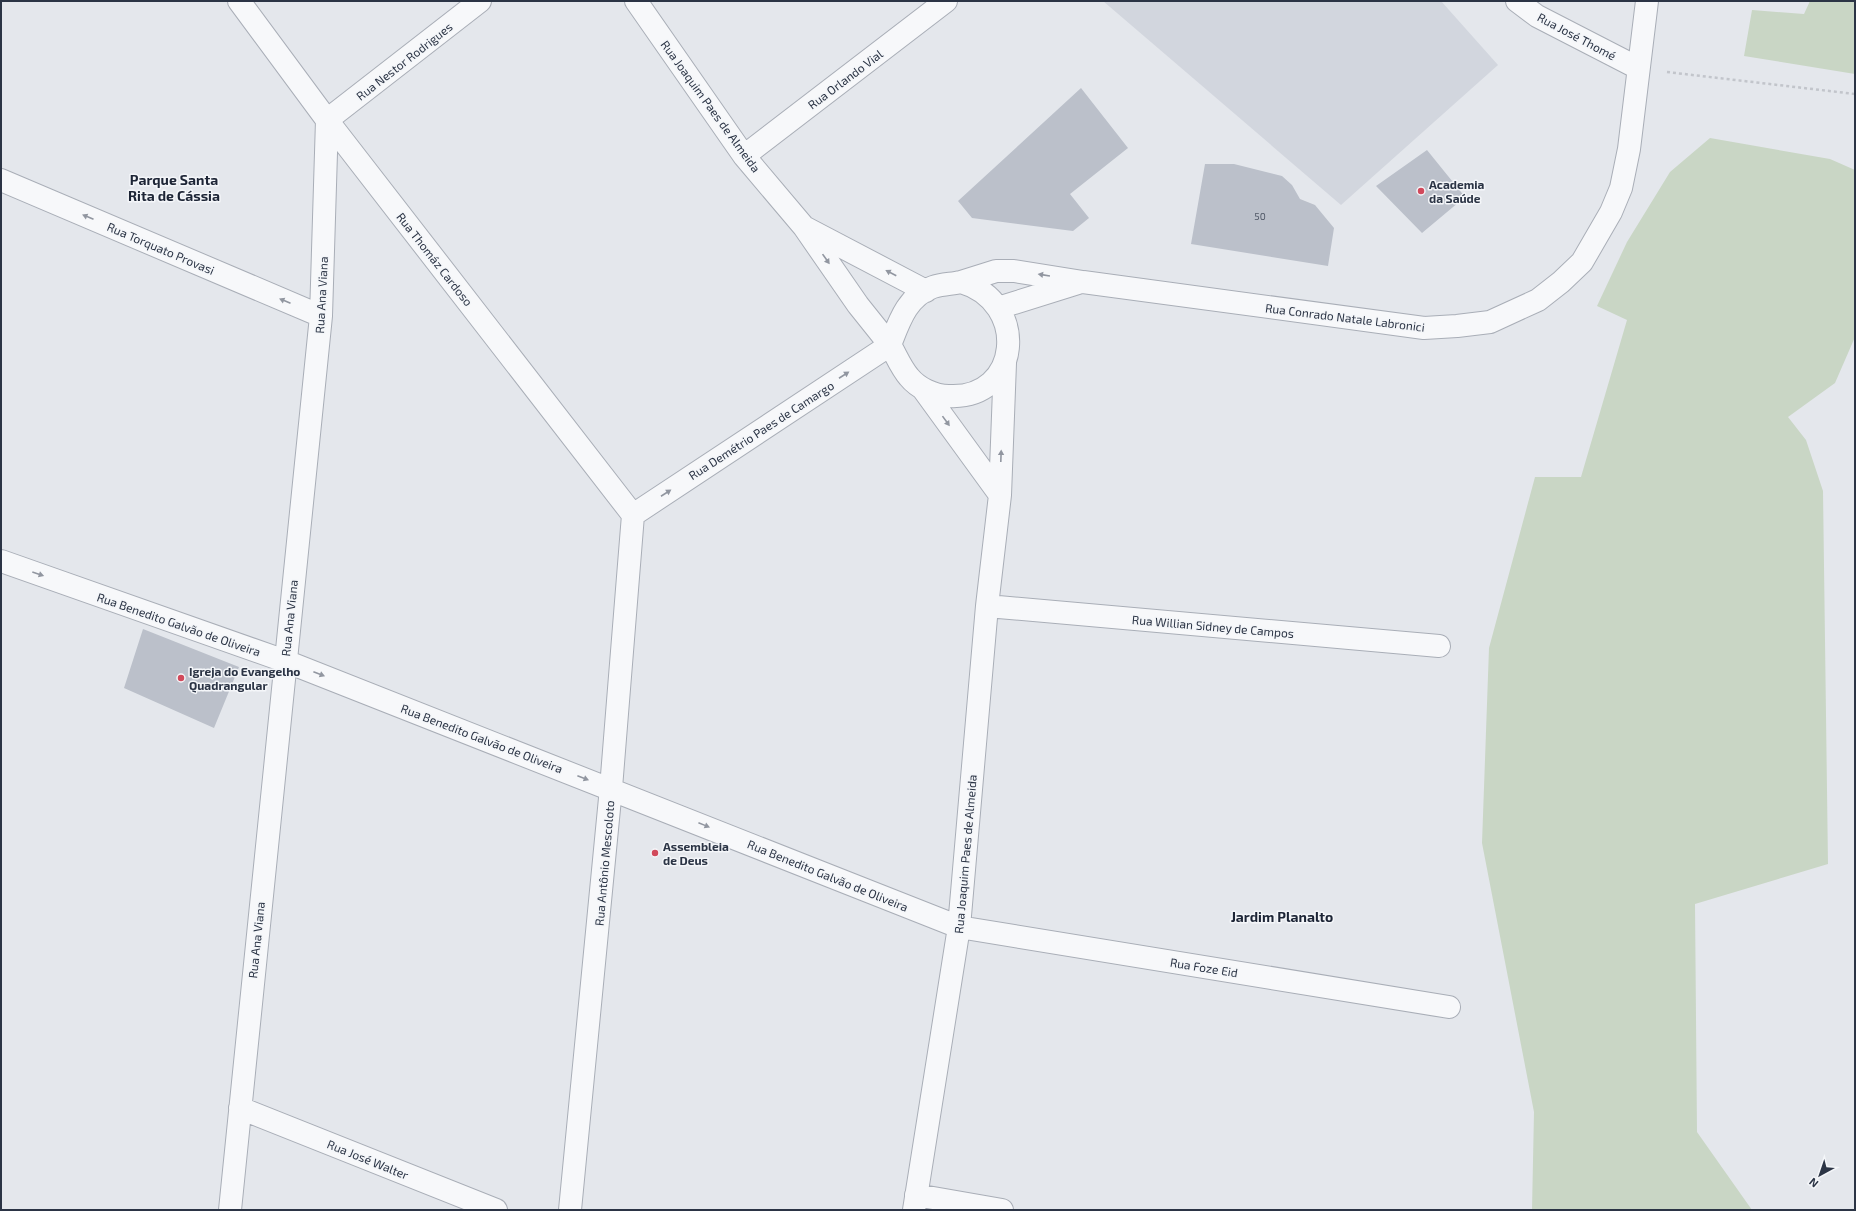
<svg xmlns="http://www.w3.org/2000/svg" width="1856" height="1211" viewBox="0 0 1856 1211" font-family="'Exo 2',sans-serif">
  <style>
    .built { fill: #d2d6de }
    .green { fill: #c9d6c5 }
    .building { fill: #bbc0ca }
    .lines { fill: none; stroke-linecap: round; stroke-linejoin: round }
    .street-casing { stroke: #a9aeb7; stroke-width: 24 }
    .path { stroke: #c2c5cb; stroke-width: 2.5; stroke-dasharray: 3 3; stroke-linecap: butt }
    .street { stroke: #f7f8fa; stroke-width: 22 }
    .oneway { fill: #9196a0 }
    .poi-dot { fill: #d1495b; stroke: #f4f6f9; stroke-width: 1.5 }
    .labels { text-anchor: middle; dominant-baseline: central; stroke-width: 3; stroke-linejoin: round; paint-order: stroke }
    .number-label { font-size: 10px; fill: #4f5766 }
    .street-label { font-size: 12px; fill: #2b3445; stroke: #f4f6f9 }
    .poi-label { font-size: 12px; font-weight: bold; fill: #2b3445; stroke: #f4f6f9; text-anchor: start }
    .quarter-label { font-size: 14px; font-weight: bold; fill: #1d2536; stroke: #f4f6f9 }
  </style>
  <rect width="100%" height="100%" fill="#e4e7ec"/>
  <path class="built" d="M1103,1h338l57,64 -157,140z"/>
  <path class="green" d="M1810,1h45v73l-111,-18 8,-46 52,4z
    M1710,138l120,21 25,11v167l-20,46 -47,34 18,23 17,51 5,373 -133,40 2,228 55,78h-220l2,-98 -52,-269 7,-195 46,-171h46l46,-157 -30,-14 30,-64 43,-70z"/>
  <path class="building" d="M1081,88l47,60 -58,46 19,24 -16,13 -101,-13 -14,-17z
    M1427,150l38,47 -43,36 -46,-47z
    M1205,164h29l48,12 10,9 8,14 15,6 19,23 -6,38 -137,-22z
    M143,629l96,38 -25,61 -90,-40z"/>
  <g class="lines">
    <g class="street-casing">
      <path id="street" d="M239,1l88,119 306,395
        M1517,1l20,15 101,52
        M744,156l202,-155
        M1,180l320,136
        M806,228l120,63
        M961,282l35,-11h18l69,11 341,46 33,-2 33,-4 48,-22 23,-18 21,-20 29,-50 10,-24 8,-39 18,-148
        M961,282c69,20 60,118 -12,114 -15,0 -31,-8 -40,-19 -8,-9 -13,-22 -19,-32 9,-23 17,-49 43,-58 9,-3 19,-3 28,-5z
        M998,308l80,-25
        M923,389l77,106
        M633,515l257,-170 -32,-40 -54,-78 -60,-71 -108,-155
        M1,561l284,100 674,266 490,80
        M987,606l452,40
        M240,1108l256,102
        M916,1195l86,15
        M230,1210l91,-894 6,-196 153,-119
        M570,1210l41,-422 22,-273
        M914,1210l45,-283 28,-321 13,-111 5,-132"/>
    </g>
    <path class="path" d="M1667,72l188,22"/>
    <use href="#street" class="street"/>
  </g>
  <defs><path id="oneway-solid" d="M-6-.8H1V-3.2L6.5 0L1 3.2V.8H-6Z"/></defs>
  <g class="oneway">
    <use href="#oneway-solid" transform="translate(88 217) rotate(-157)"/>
    <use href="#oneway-solid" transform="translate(826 259) rotate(55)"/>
    <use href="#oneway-solid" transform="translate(891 273) rotate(-152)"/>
    <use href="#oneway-solid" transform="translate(1044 275) rotate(-171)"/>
    <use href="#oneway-solid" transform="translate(285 301) rotate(-157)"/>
    <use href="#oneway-solid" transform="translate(844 375) rotate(-33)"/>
    <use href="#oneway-solid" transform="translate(946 421) rotate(54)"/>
    <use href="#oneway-solid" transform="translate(1001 456) rotate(-88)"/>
    <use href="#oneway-solid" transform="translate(666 493) rotate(-33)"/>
    <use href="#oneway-solid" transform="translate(38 574) rotate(19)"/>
    <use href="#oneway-solid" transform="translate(319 674) rotate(21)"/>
    <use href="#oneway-solid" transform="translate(583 778) rotate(21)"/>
    <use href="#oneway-solid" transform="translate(704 825) rotate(22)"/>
  </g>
  <g class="poi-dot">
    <circle cx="1421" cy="191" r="4"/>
    <circle cx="181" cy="678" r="4"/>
    <circle cx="655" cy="853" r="4"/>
  </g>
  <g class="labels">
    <g class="number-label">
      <text x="1260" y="216">50</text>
    </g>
    <g class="street-label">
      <text transform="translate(1577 36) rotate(28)">Rua José Thomé</text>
      <text transform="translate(404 61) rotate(-38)">Rua Nestor Rodrigues</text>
      <text transform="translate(845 79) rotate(-37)">Rua Orlando Vial</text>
      <text transform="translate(711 106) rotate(54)">Rua Joaquim Paes de Almeida</text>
      <text transform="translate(161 248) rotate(23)">Rua Torquato Provasi</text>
      <text transform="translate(435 259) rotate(52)">Rua Thomáz Cardoso</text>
      <text transform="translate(321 295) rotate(-87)">Rua Ana Viana</text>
      <text transform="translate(1345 317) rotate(7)">Rua Conrado Natale Labronici</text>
      <text transform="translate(761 430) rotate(-33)">Rua Demétrio Paes de Camargo</text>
      <text transform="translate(289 618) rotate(-84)">Rua Ana Viana</text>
      <text transform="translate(179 624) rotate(19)">Rua Benedito Galvão de Oliveira</text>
      <text transform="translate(1213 626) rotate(5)">Rua Willian Sidney de Campos</text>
      <text transform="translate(482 738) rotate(21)">Rua Benedito Galvão de Oliveira</text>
      <text transform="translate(965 854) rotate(-85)">Rua Joaquim Paes de Almeida</text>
      <text transform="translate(604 863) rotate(-85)">Rua Antônio Mescoloto</text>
      <text transform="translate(828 875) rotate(22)">Rua Benedito Galvão de Oliveira</text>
      <text transform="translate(256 940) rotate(-84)">Rua Ana Viana</text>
      <text transform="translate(1204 967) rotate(9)">Rua Foze Eid</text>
      <text transform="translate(368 1159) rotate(22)">Rua José Walter</text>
    </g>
    <g class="poi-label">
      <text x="1429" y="184">Academia<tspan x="1429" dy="14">da Saúde</tspan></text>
      <text x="189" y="671">Igreja do Evangelho<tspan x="189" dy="14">Quadrangular</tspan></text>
      <text x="663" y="846">Assembleia<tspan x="663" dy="14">de Deus</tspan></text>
    </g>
    <g class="quarter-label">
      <text x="174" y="179">Parque Santa<tspan x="174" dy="16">Rita de Cássia</tspan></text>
      <text x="1282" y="916">Jardim Planalto</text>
    </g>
  </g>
  <rect width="1856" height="1211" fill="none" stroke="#2b3445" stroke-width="4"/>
  <g transform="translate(1820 1175) rotate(220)" stroke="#f4f6f9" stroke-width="3" paint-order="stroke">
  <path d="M0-3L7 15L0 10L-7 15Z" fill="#2b3445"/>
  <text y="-6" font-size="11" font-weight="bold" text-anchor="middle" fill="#2b3445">N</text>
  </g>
</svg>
